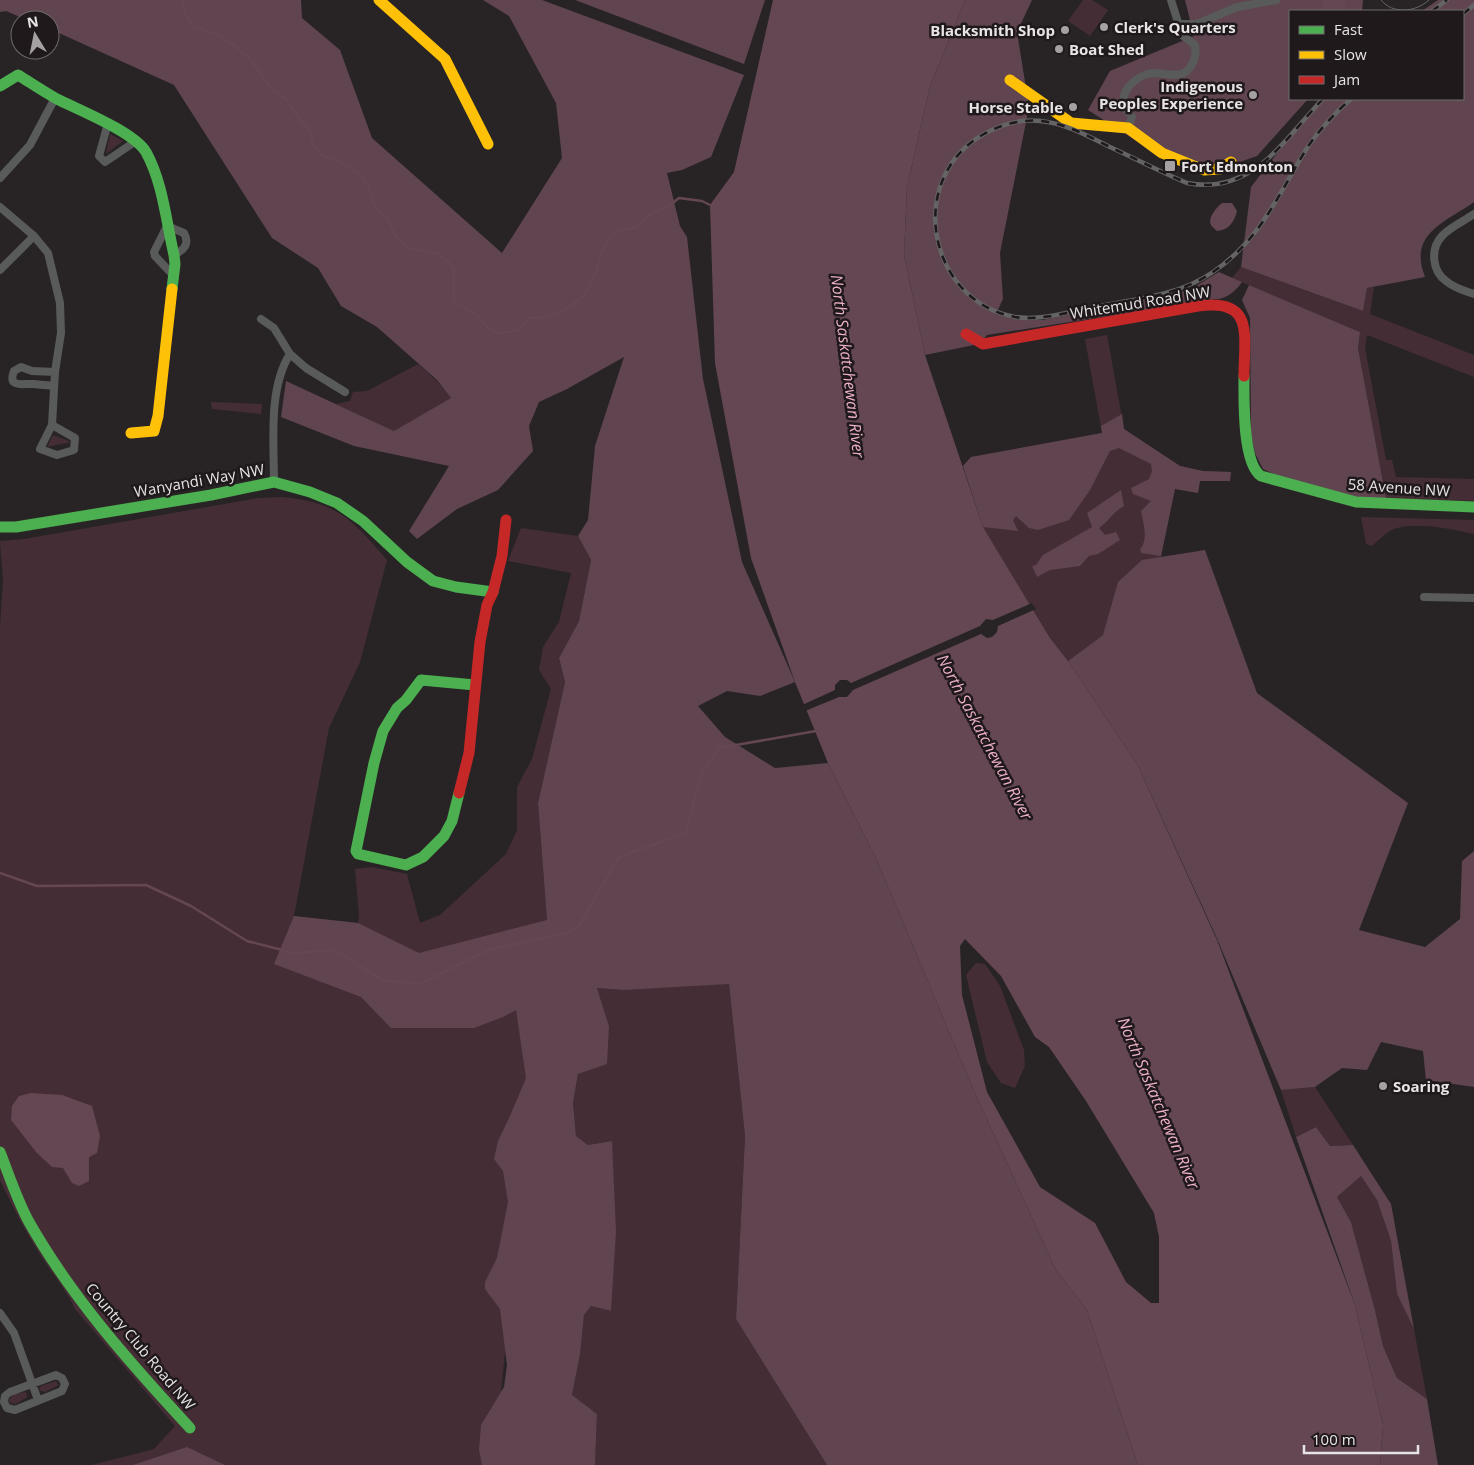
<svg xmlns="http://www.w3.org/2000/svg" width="1474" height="1465" viewBox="0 0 1474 1465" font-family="'Open Sans',sans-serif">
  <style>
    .green { fill: #452d36 }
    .forest { fill: #604450 }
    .water { fill: #644753; fill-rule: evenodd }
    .pier { fill: #282426 }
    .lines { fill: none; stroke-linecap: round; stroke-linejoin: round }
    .stream { stroke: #644753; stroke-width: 2.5 }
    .street { stroke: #585b5a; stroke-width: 8 }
    .fast { stroke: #4caf50; stroke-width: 11 }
    .slow { stroke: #ffc107; stroke-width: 11 }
    .jam { stroke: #c62828; stroke-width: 11 }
    .tram { stroke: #646464; stroke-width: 1 }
    .rail-casing { stroke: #646464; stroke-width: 4.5 }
    .rail { stroke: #1f191b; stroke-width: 2.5; stroke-dasharray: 8; stroke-linecap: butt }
    .poi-dot { fill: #a5a1a3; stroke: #1f191b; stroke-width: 2 }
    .labels { text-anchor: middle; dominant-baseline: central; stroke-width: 5; stroke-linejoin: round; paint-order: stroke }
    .poi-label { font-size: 15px; font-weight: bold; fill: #e8e4e6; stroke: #1f191b; text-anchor: start }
    .street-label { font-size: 15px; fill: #e8e4e6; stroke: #1f191b }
    .water-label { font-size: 16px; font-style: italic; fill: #edb0c9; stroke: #1f191b }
  </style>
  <rect width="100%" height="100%" fill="#282426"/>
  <path class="green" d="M1083,0h9l16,10 -18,26 -22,-15z
    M110,134l13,7 -17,13z
    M1241,267l122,44 4,-23 7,-1 -4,27 104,41v22l-107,-42 -2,13 21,112h6l4,17 78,2v22l-88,-3 -28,-150 2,-16 -128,-54z
    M1107,335l17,94 56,37 23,5 28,1 -1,9h-30l-2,12 -23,-4 -24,116 -48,30 -35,26 -18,-23 -67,-111 -20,-61 8,-9 131,-24 -17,-94z
    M418,364l19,17 15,18 -58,32 -58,-27 14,-3 3,-9 14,-1z
    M211,402l51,2 -1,10 -49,-5z
    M53,435l18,7 -24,5z
    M282,497c20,2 43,6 60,18 16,11 32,30 45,45l-27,102 -31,66 -35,188 64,7 1,-8 -4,-46 17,-2 35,7 13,49 20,-8 66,-61 11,-24v-43l15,-28 19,-70 -12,-19 4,-23 16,-25 12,-49 -63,-12 13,-33 57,8 13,24 -12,61 -20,37 6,24 -27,121 9,117 -53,545h-402l62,-16 21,-23 -100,-117c-8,-18 -21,-33 -32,-50 -16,-25 -30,-51 -43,-79v-552l3,-48 -3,-39 24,-2 235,-41z
    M1361,517l113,3v14c-21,-5 -56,-12 -77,-6 -9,2 -18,12 -25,18l-6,-2z
    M976,963l9,1 15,22 24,64 1,16 -10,22 -14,-5 -14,-21 -21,-87z
    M653,982l76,2 16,152 -9,183 91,146h-232l2,-51 -25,-18 8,-41 4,-40 7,-9 20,5 1,-170 -24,4 -12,-9 -3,-33 5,-29 31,-48 -12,-38 26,2z
    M1315,1087l38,58 -23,1 -14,-19 -20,10 -15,-47z
    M1361,1176l16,24 14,41 6,53 17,35 13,70 -30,-21 -14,-32 -8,-36 -24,-88 -14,-25z
    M56,1381l3,4 -14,7 -6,-2 2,-4z
    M26,1392l1,5 -11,7 -6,-1 -1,-3 5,-6z"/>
  <path class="forest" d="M0,0h301l1,18 38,32 32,88 130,115 60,-95 -6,-55 -47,-87 -26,-16h59l202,75 -33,82 -29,13 -15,3 13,53 7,11 16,142 39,183 53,120 -35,14 -33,-5 -29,15 27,31 50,31 53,-5 48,95 98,233 82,179 31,40 51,155h-311l-91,-146 9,-183 -16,-152 -106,6 -26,-2 12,38 -2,38 -29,10 -5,29 3,33 12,9 24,-4 4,91 -5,79 -20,-5 -7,9 -4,40 -8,40 25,19 -2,51h-113l-3,-15 2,-25 23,-38 3,-22 -7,-56 -15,-20v-7l12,-24 11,-56 -5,-31 -9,-12 4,-18 12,-25 16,-38 -10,-68 -13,7 -29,11h-83l-30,-31 -87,-33 20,-48 64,7 61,30 128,-33 -9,-117 27,-121 -6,-24 20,-37 12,-61 -13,-24 10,-16 7,-74 29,-89 -57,32 -28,13 -10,24 4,25 -35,39 -41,19 -40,30 -8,-8 40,-65 -95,-20 -73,-29 5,-36 108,50 57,-33 -14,-18 -60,-53 -36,-21 -23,-38 -46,-30 -98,-153 -124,-56v-9h-23l-21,-9 -6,1z
    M575,0h190l-21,64z
    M965,0h67l-15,32 12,75 -29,146 3,46 -7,15 23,6h24l118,-23 30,-8 28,-17 23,10c-6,9 -17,18 -27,17l-228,36 -8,9 -54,11 -21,-100 3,-68 23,-101z
    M1185,0h178l-1,11h-72v88h18l-51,57 -23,8 -22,3 -52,-11 -72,-46 22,-39 84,-35z
    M1438,0h36v202c-30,21 -66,32 -49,75l-58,11 -4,23 -122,-44 10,-80 68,-88h144v-88h-41z
    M1249,285l111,47 -2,16 28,150h-28l-74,-19 -21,-10 -8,-16 -4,-18 -1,-117 -8,-18z
    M1122,414l2,15 56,37 23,5 28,1 -1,9h-30l-2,12 -23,-4 -14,67 -20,-3 -1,-4c9,-10 3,-26 1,-38l10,-10 -18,-7 -2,-6 18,-9 3,-8 -1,-7 -32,-16 -9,3 -20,39 -21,30 -31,10 -9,-2 -13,-12 -3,4 5,11 -35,-4 -20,-61 8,-9 131,-24 -1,-7z
    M1121,490l3,16c-11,6 -15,15 -25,22l6,7 11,-3 4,8 -22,14 -9,2 -9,10 -30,4 -13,7 -5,-11 4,-1 7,-10 49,-28 -5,-14z
    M1205,550l52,143 151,110 -49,127 66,17 35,-28 2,-58 12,-10v236l-48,-7 -3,-29 -42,-9 -14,28 -25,-2 -27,19 -34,3 -66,-156 -78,-170 -69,-103 35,-26 15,-53 24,-22z
    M1316,1127l14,19 23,-1 38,59 23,125 -17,-35 -6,-53 -14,-41 -16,-24 -24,21 14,25 24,88 8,36 14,32 30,21 11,66h-58l3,-40 -28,-120 -59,-168z
    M187,1447l38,18h-92z"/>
  <path class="water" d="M773,0h192l-35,86 -23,101 -3,68 21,100 58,172 67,111 18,23 69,103 80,176 138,365 28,120 -3,40h-242l-51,-155 -31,-40 -82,-179 -98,-233 -48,-95 -33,-81 -44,-124 -36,-195 -5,-158 24,-33zM965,939l36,37 34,61 14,10 37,54 68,112 5,24v66h-8l-25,-21 -31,-59 -55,-36 -53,-95 -25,-97 -2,-49z
    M1323,0h22l1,11h-25z
    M1222,203h10l5,8c-3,11 -8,19 -20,20 -1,-1 -6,-5 -6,-6 -4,-7 6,-18 11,-22z
    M31,1093l31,2 30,11 8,30 -3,17 -8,4v24l-10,5 -7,-3 -9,-15 -11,-1 -15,-14 -26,-33 1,-14 7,-10z"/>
  <path class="pier" d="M1032,603l4,6 -38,17 -1,6 -5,5 -5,1 -6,-4 -128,56 -6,7h-8l-34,14 -3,-6 33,-15v-5l5,-5h7l4,3 129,-57 6,-7 7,1z"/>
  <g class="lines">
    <path class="stream" d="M181,0l2,1 2,11 7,14 24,8 18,11 17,15 22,31 12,7 15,22 10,10 3,14 9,12 15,4 25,16 7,12 5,18 13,12 9,19 14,12 28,4 16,14v34l24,15 11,13 11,4 17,-2 13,-13c24,1 54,-15 63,-38 7,-19 8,-33 22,-49l22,-4 11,-12 22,-10 9,-7 23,3 8,4
      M0,873l37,13 109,-1 45,21 56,35 47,12 41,-3 47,30 38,4 68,-34 79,-17 13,-9 39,-67 67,-24 15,-58 18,-27 97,-17"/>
    <path class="street" d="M1178,24h19l40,-17 39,-7
      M108,123l-9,33 6,6 31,-21
      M1128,128l4,-11c-3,-4 -7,-8 -8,-13 -3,-16 15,-30 30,-31 14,0 30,8 38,-9 4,-6 4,-12 3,-19l-13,-10 -11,-35
      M0,178l30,-33 25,-47
      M0,207l34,29 14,17 12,50 1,30 -6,39 -3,53 -12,24 17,6 17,-5 1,-12 -23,-13
      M1474,214c-10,7 -24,13 -32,22 -12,13 -10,35 4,45 8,7 19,10 28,13
      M0,270l34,-34
      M173,275l-18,-19 -1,-4 13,-26 17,7c6,11 0,17 -10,22
      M261,319l13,9 16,26 16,14 39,24
      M54,386c-6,-1 -13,-1 -20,-2 -10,-1 -27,5 -20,-13l7,-4 11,4 23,1
      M274,482c0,-39 -6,-94 16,-128
      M1424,597l50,1
      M0,1313l14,20 24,67
      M56,1375l6,3 3,6 -3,7 -47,19 -8,-2 -3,-6 1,-6 5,-4z"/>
    <path class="fast" d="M0,86l18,-11c13,8 26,17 39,24 22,11 77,33 89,53 17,31 20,69 28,103l1,9 -3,25
      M1244,376c0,22 -2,87 17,100l95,26 118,5
      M0,527h16l195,-32 63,-13 36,10 27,11 26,18 44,41 26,19 23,6 37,5
      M459,793l-7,28 -8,15 -21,21 -17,8 -48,-11 -2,-3 18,-88 9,-32 14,-23 9,-8 15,-20 54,5
      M0,1152c9,23 17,48 29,70 43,76 102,142 161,206"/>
    <path class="slow" d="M379,0l66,59 43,85
      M1010,80l61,43 57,5 34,25 42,17 16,-1 11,-7
      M131,433l23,-2 4,-15 14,-127"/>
    <path class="jam" d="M966,334l17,10 215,-38c57,-8 46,29 46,70
      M459,793l10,-40 11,-111 7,-37 6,-13 9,-36 4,-36"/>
    <path class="tram" d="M1381,0c12,15 35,12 48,0"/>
    <g class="rail-casing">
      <path id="rail" d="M1432,11l15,-11
        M1463,14l11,-9
        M1323,99c-39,40 -70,97 -136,84 -26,-11 -51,-24 -77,-36 -22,-11 -45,-24 -70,-26 -20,-2 -40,4 -56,13 -79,44 -57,167 31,183 27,4 58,-6 84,-11 39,-7 81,-11 114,-34 49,-33 66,-80 96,-127 12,-17 26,-32 42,-46"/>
    </g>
    <use href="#rail" class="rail"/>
  </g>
  <g class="poi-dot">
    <circle cx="1104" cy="27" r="5"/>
    <circle cx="1065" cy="30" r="5"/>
    <circle cx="1059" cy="49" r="5"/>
    <circle cx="1253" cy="95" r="5"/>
    <circle cx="1073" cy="107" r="5"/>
    <rect x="1164" y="160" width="12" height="12" rx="2.5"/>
    <circle cx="1383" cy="1086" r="5"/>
  </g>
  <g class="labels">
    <g class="poi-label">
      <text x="1114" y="27">Clerk's Quarters</text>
      <text x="1055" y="30" text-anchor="end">Blacksmith Shop</text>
      <text x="1069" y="49">Boat Shed</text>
      <text x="1243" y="86" text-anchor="end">Indigenous<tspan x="1243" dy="17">Peoples Experience</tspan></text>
      <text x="1063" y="107" text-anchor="end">Horse Stable</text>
      <text x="1181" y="166">Fort Edmonton</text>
      <text x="1393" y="1086">Soaring</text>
    </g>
    <g class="street-label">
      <text transform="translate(1140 302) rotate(-9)">Whitemud Road NW</text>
      <text transform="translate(199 480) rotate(-10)">Wanyandi Way NW</text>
      <text transform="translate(1399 487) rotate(4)">58 Avenue NW</text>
      <text transform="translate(141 1346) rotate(50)">Country Club Road NW</text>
    </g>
    <g class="water-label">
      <text transform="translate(848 366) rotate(83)">North Saskatchewan River</text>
      <text transform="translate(985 737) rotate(62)">North Saskatchewan River</text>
      <text transform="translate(1159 1103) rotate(67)">North Saskatchewan River</text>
    </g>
  </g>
  <rect x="1289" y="10" width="175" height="90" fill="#1f191b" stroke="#6f6a6c"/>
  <rect x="1299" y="26" width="25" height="8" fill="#4caf50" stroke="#6f6a6c"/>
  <text x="1334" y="35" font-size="15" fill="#e8e4e6">Fast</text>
  <rect x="1299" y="51" width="25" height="8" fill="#ffc107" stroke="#6f6a6c"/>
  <text x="1334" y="60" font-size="15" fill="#e8e4e6">Slow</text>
  <rect x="1299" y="76" width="25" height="8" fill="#c62828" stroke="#6f6a6c"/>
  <text x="1334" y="85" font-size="15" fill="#e8e4e6">Jam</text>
  <g transform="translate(35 35) rotate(350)"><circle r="24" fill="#1f191b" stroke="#6f6a6c"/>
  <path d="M0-4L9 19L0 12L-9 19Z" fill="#a5a1a3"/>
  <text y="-8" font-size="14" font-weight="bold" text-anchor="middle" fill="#e8e4e6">N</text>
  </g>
  <path d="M1304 1445v8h114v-8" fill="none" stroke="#e8e4e6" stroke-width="2.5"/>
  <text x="1312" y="1445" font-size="15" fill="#e8e4e6" stroke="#1f191b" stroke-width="4" paint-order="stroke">100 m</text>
</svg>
